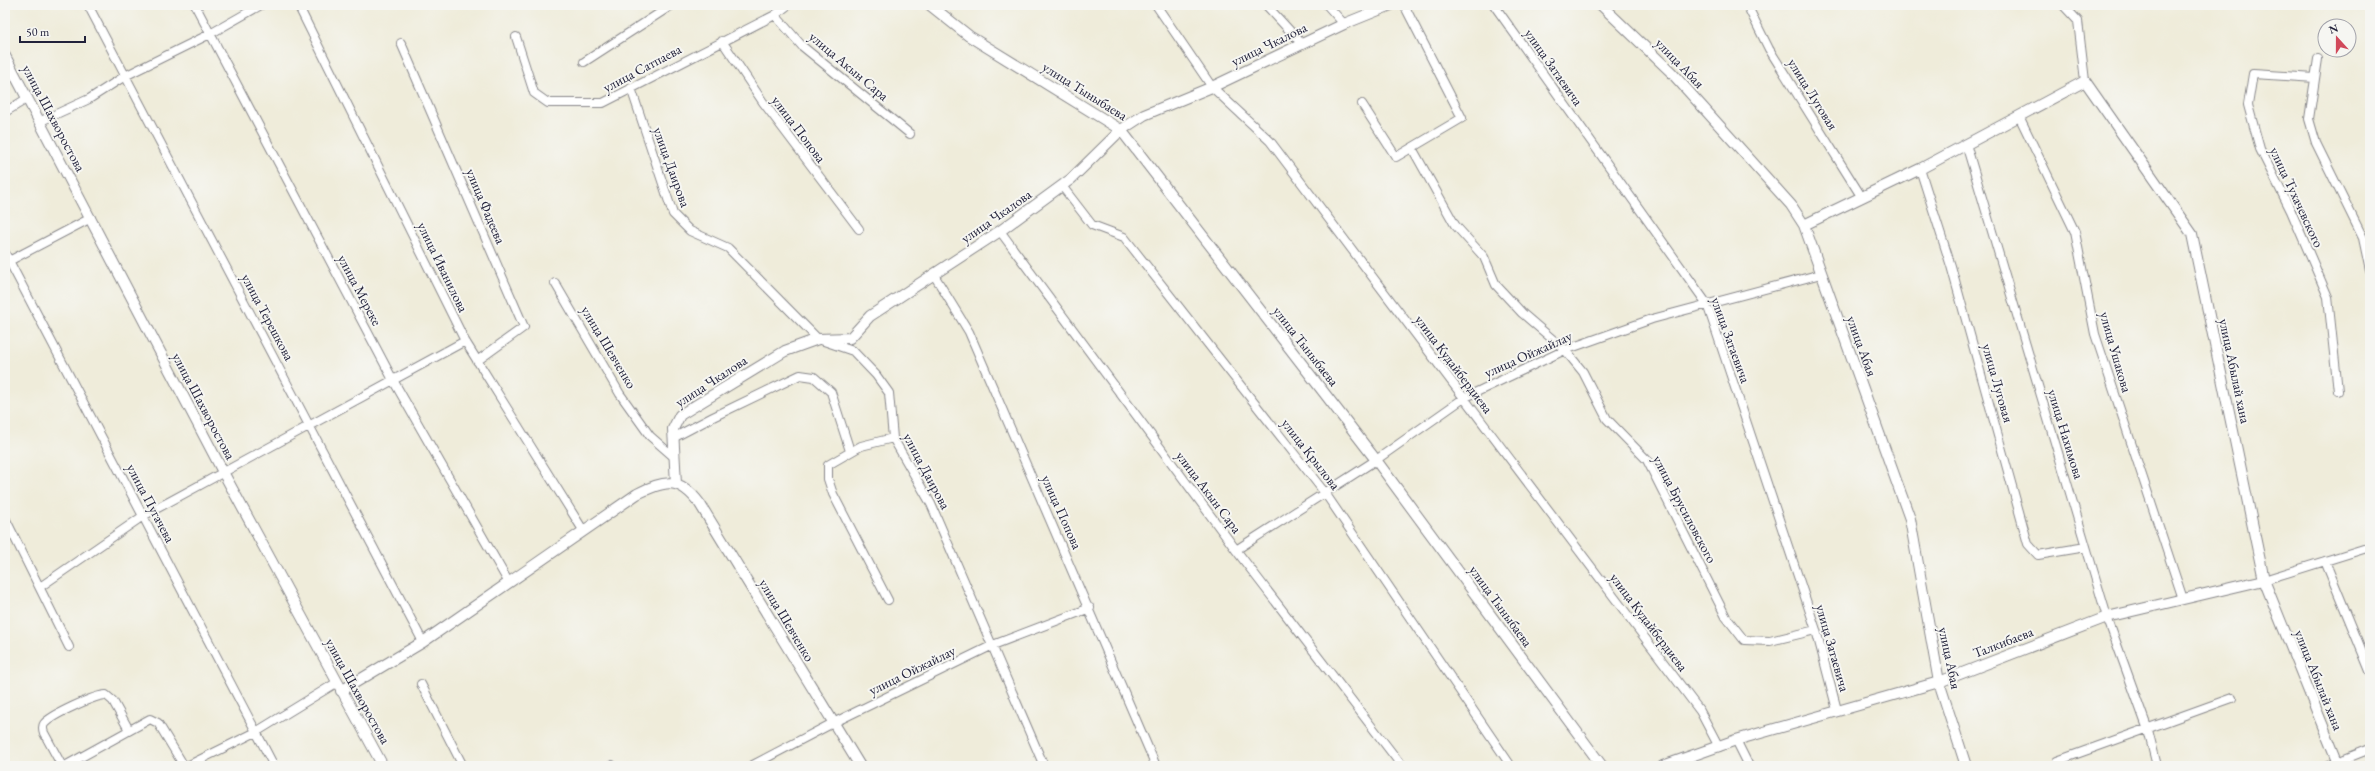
<svg xmlns="http://www.w3.org/2000/svg" width="2375" height="771" viewBox="0 0 2375 771" font-family="'EB Garamond',serif">
  <style>
    .lines { fill: none; stroke-linecap: round; stroke-linejoin: round }
    .minor-casing { stroke: #88878a; stroke-width: 10 }
    .tertiary-casing { stroke: #88878a; stroke-width: 12 }
    .minor { stroke: #fff; stroke-width: 8 }
    .tertiary { stroke: #fff; stroke-width: 10 }
    .labels { text-anchor: middle; dominant-baseline: central; stroke-width: 4; stroke-linejoin: round; paint-order: stroke }
    .street-label { font-size: 14px; fill: #22223b; stroke: #f6f6f2 }
  </style>
  <rect width="100%" height="100%" fill="#f6f6f2"/>
  <filter id="ink" filterUnits="userSpaceOnUse"><feTurbulence type="fractalNoise" baseFrequency=".025" numOctaves="2"/><feDisplacementMap in="SourceGraphic" scale="8" xChannelSelector="R" yChannelSelector="G"/><feConvolveMatrix kernelMatrix="1 2 1 2 8 2 1 2 1" color-interpolation-filters="sRGB"/></filter>
  <filter id="wash" filterUnits="userSpaceOnUse"><feTurbulence type="fractalNoise" baseFrequency=".012" numOctaves="4" result="noise"/><feDisplacementMap in="SourceGraphic" scale="16" xChannelSelector="R" yChannelSelector="G"/><feGaussianBlur stdDeviation="0.9" result="paint"/><feColorMatrix in="noise" values="0 0 0 0 0 0 0 0 0 0 0 0 0 0 0 0 0 1.4 0 .05"/><feComposite in="paint" operator="in"/></filter>
  <g filter="url(#wash)">
    <rect width="100%" height="100%" fill="#efecda"/>
  </g>
  <g filter="url(#ink)">
    <g class="lines">
      <g class="minor-casing">
        <path id="minor" d="M88,5l335,637
          M195,5l198,375 116,203
          M298,5l167,336 118,189
          M1156,5l56,82 58,54 430,570 19,36
          M1266,5l36,39
          M1327,5l17,19
          M1494,5l213,299 109,326 21,80
          M1747,5l22,44 92,147
          M2063,5l15,16 7,60
          M775,15l27,31 108,88
          M516,37l18,56 14,10h55l172,-88 13,-10
          M722,41l41,61 96,127
          M401,43l123,284 -47,34
          M2318,59l-9,60 7,24 47,95 7,33
          M584,62l88,-57
          M2315,78l-62,-4 -5,31 12,44 31,62 37,86 10,94
          M631,88l42,126 17,17 38,17 90,91 35,12 23,24 13,18 4,45 38,66 113,262
          M1362,104l34,53 66,-39 -58,-113
          M5,112l23,-14
          M2019,116l56,116 20,102 88,265
          M41,121l48,-22 36,-23 85,-42 51,-29
          M1966,144l141,473 41,113 9,36
          M1412,148l43,77 29,32 12,28 26,28 43,37 18,22 24,47 40,41 79,157 18,23 26,1 46,-11
          M1920,169l31,97 77,278 10,11 48,-8
          M1062,186l30,39 32,12 201,256 186,273
          M1000,231l236,319 166,216
          M5,253l269,513
          M9,261l82,-43
          M934,275l35,57 187,434
          M555,283l65,111 30,42 24,21
          M673,438l40,-21 87,-42 14,2 17,15 19,59
          M5,518l64,129
          M1236,550l140,-90 88,-62 101,-48 87,-31 169,-45
          M2325,561l45,110
          M2264,580l106,-33
          M40,587l103,-71 322,-175
          M888,600l-55,-106 -5,-15v-14l33,-19 32,-8
          M421,684l42,82
          M1736,740l13,26
          M2057,761l175,-63
          M612,765v1
          M62,766l-18,-33c-1,-3 -2,-6 0,-9 7,-9 51,-29 62,-29l7,6 16,29
          M65,766l85,-47 8,4 26,43
          M187,766l69,-34 80,-49
          M751,766l82,-43 160,-78 97,-37
          M2327,766l43,-17"/>
      </g>
      <g class="tertiary-casing">
        <path id="tertiary" d="M930,5l39,31 152,94 255,330 226,306
          M1601,5l70,67 120,133 13,20 106,294 29,163 27,84
          M5,56l218,416 160,294
          M1804,225l116,-56 165,-88 107,153 72,346 75,186
          M676,484l-3,-55 7,-14 105,-64 33,-12 32,-1 20,-22 130,-85 71,-52 50,-49 23,-15 68,-28 132,-63 47,-19
          M341,691l82,-49 214,-148c28,-14 42,-18 63,10l160,262
          M1663,766l73,-26 203,-58 168,-65 157,-37"/>
      </g>
      <use href="#minor" class="minor"/>
      <use href="#tertiary" class="tertiary"/>
    </g>
  </g>
  <g class="labels">
    <g class="street-label">
      <text transform="translate(1269 44) rotate(-26)">улица Чкалова</text>
      <text transform="translate(1680 63) rotate(46)">улица Абая</text>
      <text transform="translate(849 66) rotate(40)">улица Акын Сара</text>
      <text transform="translate(1554 67) rotate(55)">улица Затаевича</text>
      <text transform="translate(642 68) rotate(-28)">улица Сатпаева</text>
      <text transform="translate(1085 91) rotate(32)">улица Тыныбаева</text>
      <text transform="translate(1813 94) rotate(58)">улица Луговая</text>
      <text transform="translate(54 118) rotate(62)">улица Шахворостова</text>
      <text transform="translate(799 129) rotate(53)">улица Попова</text>
      <text transform="translate(672 167) rotate(70)">улица Даирова</text>
      <text transform="translate(2297 197) rotate(65)">улица Тухачевского</text>
      <text transform="translate(486 206) rotate(67)">улица Фадеева</text>
      <text transform="translate(996 216) rotate(-35)">улица Чкалова</text>
      <text transform="translate(443 267) rotate(64)">улица Иванилова</text>
      <text transform="translate(360 290) rotate(62)">улица Мереке</text>
      <text transform="translate(268 317) rotate(62)">улица Терешкова</text>
      <text transform="translate(1731 340) rotate(70)">улица Затаевича</text>
      <text transform="translate(1306 346) rotate(52)">улица Тыныбаева</text>
      <text transform="translate(1862 346) rotate(70)">улица Абая</text>
      <text transform="translate(609 347) rotate(59)">улица Шевченко</text>
      <text transform="translate(2116 352) rotate(74)">улица Ушакова</text>
      <text transform="translate(1528 354) rotate(-24)">улица Ойжайлау</text>
      <text transform="translate(1454 364) rotate(53)">улица Кудайбердиева</text>
      <text transform="translate(2235 371) rotate(78)">улица Абылай хана</text>
      <text transform="translate(711 381) rotate(-33)">улица Чкалова</text>
      <text transform="translate(1998 383) rotate(74)">улица Луговая</text>
      <text transform="translate(204 406) rotate(62)">улица Шахворостова</text>
      <text transform="translate(2066 434) rotate(73)">улица Нахимова</text>
      <text transform="translate(1311 454) rotate(52)">улица Крылова</text>
      <text transform="translate(927 471) rotate(62)">улица Даирова</text>
      <text transform="translate(1209 492) rotate(53)">улица Акын Сара</text>
      <text transform="translate(151 503) rotate(62)">улица Пугачева</text>
      <text transform="translate(1685 509) rotate(62)">улица Брусиловского</text>
      <text transform="translate(1062 512) rotate(66)">улица Попова</text>
      <text transform="translate(1501 606) rotate(54)">улица Тыныбаева</text>
      <text transform="translate(787 620) rotate(59)">улица Шевченко</text>
      <text transform="translate(1649 622) rotate(53)">улица Кудайбердиева</text>
      <text transform="translate(2003 642) rotate(-21)">Талкибаева</text>
      <text transform="translate(1833 648) rotate(74)">улица Затаевича</text>
      <text transform="translate(1950 658) rotate(78)">улица Абая</text>
      <text transform="translate(912 670) rotate(-26)">улица Ойжайлау</text>
      <text transform="translate(2319 680) rotate(68)">улица Абылай хана</text>
      <text transform="translate(358 691) rotate(61)">улица Шахворостова</text>
    </g>
  </g>
  <rect width="2375" height="771" fill="none" stroke="#f6f6f2" stroke-width="20"/>
  <g transform="translate(2337 38) rotate(339)"><circle r="19" fill="#f6f6f2" stroke="#a1a1a9"/>
  <path d="M0-3L7 15L0 10L-7 15Z" fill="#d1495b"/>
  <text y="-6" font-size="11" font-weight="bold" text-anchor="middle" fill="#22223b">N</text>
  </g>
  <path d="M20 36v6h65v-6" fill="none" stroke="#22223b" stroke-width="2"/>
  <text x="26" y="36" font-size="12" fill="#22223b" stroke="#f6f6f2" stroke-width="3" paint-order="stroke">50 m</text>
</svg>
